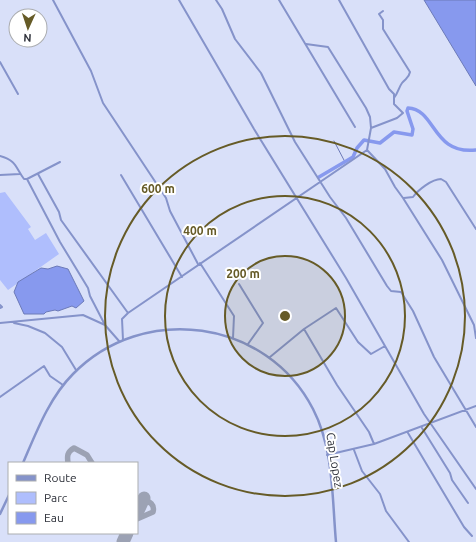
<svg xmlns="http://www.w3.org/2000/svg" width="476" height="542" viewBox="0 0 476 542" font-family="Ubuntu,sans-serif">
  <style>
    .green { fill: #afbefd }
    .water { fill: #8799ee; stroke: #6c7ab8 }
    .lines { fill: none; stroke-linecap: round; stroke-linejoin: round }
    .stream { stroke: #6c7ab8; stroke-width: 1 }
    .river { stroke: #8799ee; stroke-width: 3.5 }
    .taxiway { stroke: #9ca2b4; stroke-width: 5.5 }
    .runway { stroke: #9ca2b4; stroke-width: 13 }
    .minor { stroke: #8593ca; stroke-width: 2 }
    .tertiary { stroke: #8593ca; stroke-width: 2.5 }
    .ring { fill: none; stroke: #665b27; stroke-width: 2 }
    .labels { text-anchor: middle; dominant-baseline: central; stroke-width: 4; stroke-linejoin: round; paint-order: stroke }
    .street-label { font-size: 12px; fill: #2e313a; stroke: #fff }
    .centre { fill: #665b27; stroke: #fff; stroke-width: 2 }
    .ring-label { font-size: 12px; text-anchor: middle; font-weight: bold; fill: #665b27; stroke: #fff; stroke-width: 4; stroke-linejoin: round; paint-order: stroke }
  </style>
  <rect width="100%" height="100%" fill="#d9e0f9"/>
  <path class="green" d="M5,192l26,35 -3,2 7,11 11,-7 13,21 -51,36 -8,-10v-87z"/>
  <path class="water" d="M424,0h52v86z
    M57,266l11,3 16,32 -8,7 -4,-2 -14,5 -3,-1 -9,2 -2,2h-20l-10,-22 4,-10 23,-14 7,1z"/>
  <g class="lines">
    <path class="stream" d="M334,141l11,21"/>
    <path class="river" d="M319,177l34,-20 4,-9 7,-8 16,3 14,-11 18,3 1,-6 -6,-18 1,-3c28,1 24,47 68,42"/>
    <path class="taxiway" d="M68,463c-1,-7 -1,-11 6,-15l13,7 5,8
      M137,503l6,-3c7,1 12,5 10,12l-16,7"/>
    <path class="runway" d="M137,513l7,-15
      M123,542l4,-9"/>
    <path class="minor" d="M53,0l38,71 12,32 63,95 4,13 28,53
      M179,0l75,129 92,149 78,136 52,75
      M216,0l6,9 13,30 26,34 34,69 35,55 16,21 41,68 4,5 10,1 12,19 21,46 42,70
      M279,0l76,127
      M339,0l50,89 5,5v10l9,9 -6,5 -26,10
      M383,11l-4,3 4,6v9l27,43c-1,6 -4,6 -8,11 -3,4 -4,10 -8,15
      M306,44l22,3 38,61 4,9 1,11 -4,22 18,19 10,18 8,11 39,62 32,65 2,13
      M0,62l18,32
      M0,156c17,5 15,11 24,23h3l33,-17
      M38,174l21,38 2,8 67,93
      M0,175l20,-1
      M121,175l61,102
      M27,179l33,63 28,46 2,8 15,29
      M404,198l9,-1c5,-7 19,-18 28,-18l5,3 30,47
      M200,263l34,53 -1,22
      M239,284l24,39 -15,21
      M0,305l2,2 -2,1
      M0,323l83,-8 22,10 14,16
      M14,323l14,3 17,7 17,14 14,23
      M304,329l33,56 32,47 5,12
      M123,340l-1,-21 6,-6 239,-163
      M270,357l34,-28 32,-21 22,34 13,12 14,-8
      M0,397l44,-31 6,10 13,9
      M422,428l28,45 2,7 16,23
      M408,433l56,94 8,9
      M354,450l8,21 18,23 6,17 23,31
      M327,455l47,-11 102,-38"/>
    <path class="tertiary" d="M23,463c13,-30 26,-65 50,-89 70,-72 194,-55 240,35 21,40 19,90 23,133
      M0,514l9,-19"/>
  </g>
  <circle cx="285" cy="316" r="60" fill="#665b27" fill-opacity=".12"/>
  <g class="ring">
    <circle cx="285" cy="316" r="60"/>
    <circle cx="285" cy="316" r="120"/>
    <circle cx="285" cy="316" r="180"/>
  </g>
  <g class="labels">
    <g class="street-label">
      <text transform="translate(335 460) rotate(81)">Cap Lopez</text>
    </g>
  </g>
  <circle cx="285" cy="316" r="6" class="centre"/>
  <g class="ring-label">
    <text x="158" y="193">600 m</text>
    <text x="200" y="235">400 m</text>
    <text x="243" y="278">200 m</text>
  </g>
  <rect x="8" y="462" width="130" height="72" fill="#ffffff" stroke="#abadb0"/>
  <rect x="16" y="475" width="20" height="6" fill="#8593ca" stroke="#abadb0"/>
  <text x="44" y="482" font-size="12" fill="#2e313a">Route</text>
  <rect x="16" y="492" width="20" height="12" fill="#afbefd" stroke="#abadb0"/>
  <text x="44" y="502" font-size="12" fill="#2e313a">Parc</text>
  <rect x="16" y="512" width="20" height="12" fill="#8799ee" stroke="#abadb0"/>
  <text x="44" y="522" font-size="12" fill="#2e313a">Eau</text>
  <g transform="translate(28 28) rotate(183)"><circle r="19" fill="#ffffff" stroke="#abadb0"/>
  <path d="M0-3L7 15L0 10L-7 15Z" fill="#665b27"/>
  <text y="-6" font-size="11" font-weight="bold" text-anchor="middle" fill="#2e313a">N</text>
  </g>
</svg>
